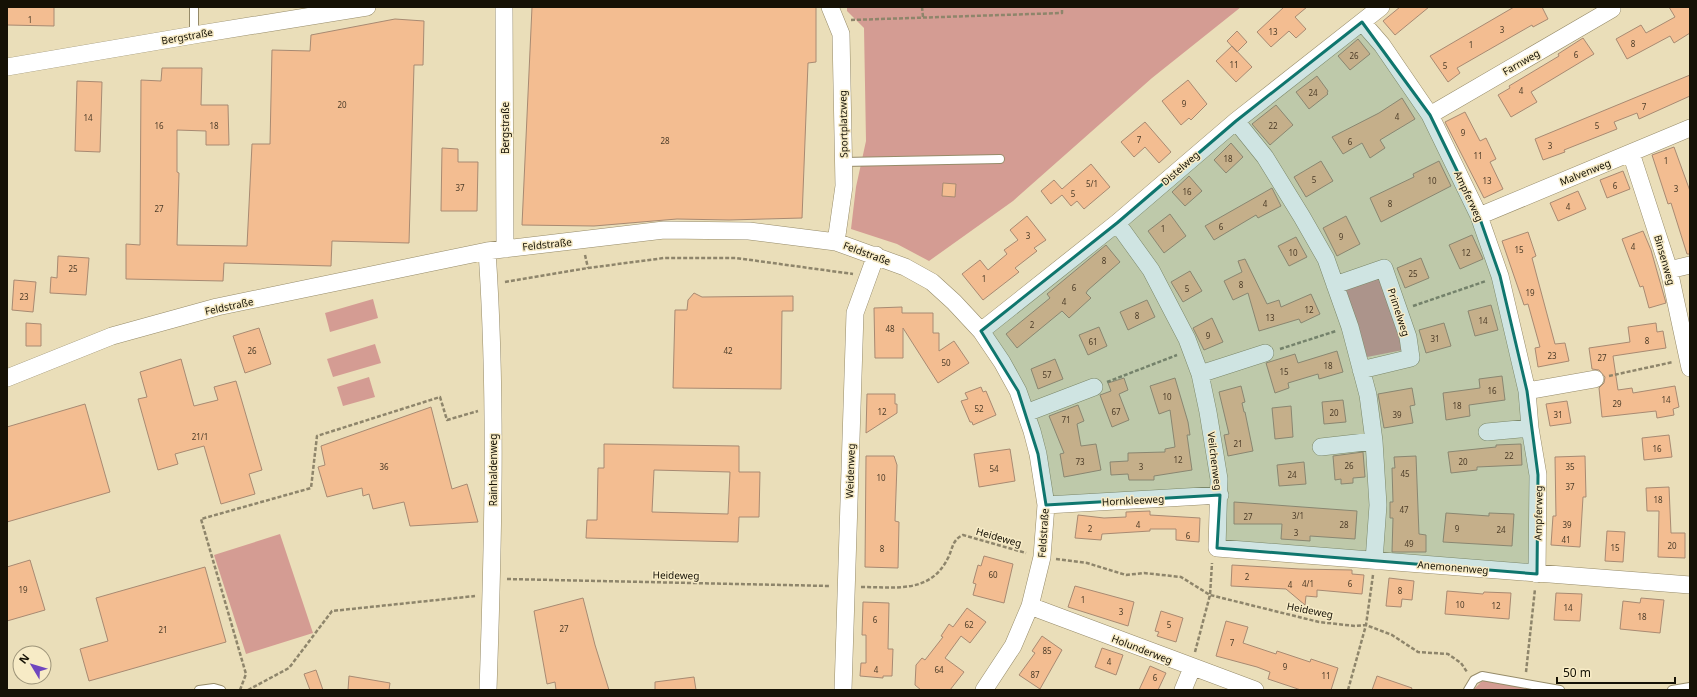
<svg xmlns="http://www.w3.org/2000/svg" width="1697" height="697" viewBox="0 0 1697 697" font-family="'Noto Sans',sans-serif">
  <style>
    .green { fill: #d49c93 }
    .building { fill: #f3bd91; stroke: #a88a72; fill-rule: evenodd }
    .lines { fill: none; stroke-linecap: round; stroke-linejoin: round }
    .service-casing { stroke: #968b69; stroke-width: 10 }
    .minor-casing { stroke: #968b69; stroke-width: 18 }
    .path { stroke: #8e856b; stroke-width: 2.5; stroke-dasharray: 4 2; stroke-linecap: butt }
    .service { stroke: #fff; stroke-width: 8 }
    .minor { stroke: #fff; stroke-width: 17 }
    .marked { fill: #0f766e; fill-opacity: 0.2; stroke: #0f766e; stroke-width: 3; stroke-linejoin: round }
    .labels { text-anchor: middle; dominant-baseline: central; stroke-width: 3; stroke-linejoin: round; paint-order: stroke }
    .number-label { font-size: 8px; fill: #4c3c28 }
    .street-label { font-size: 10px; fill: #151105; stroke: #f7ebc6 }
  </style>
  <rect width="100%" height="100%" fill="#eadeb9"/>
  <path class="green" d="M847,7h394l-89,71 -139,123 -84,60 -32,-17 -46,-15 5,-42 10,-46 -2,-113 -17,-17z
    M1379,277l24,73 -36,7 -23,-69z
    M373,299l5,19 -48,14 -5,-19z
    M375,344l6,19 -48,14 -6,-18z
    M369,377l6,20 -32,9 -6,-19z
    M280,534l33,99 -67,21 -32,-99z
    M1487,680l54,10h-68l8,-8z"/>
  <path class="building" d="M7,7h47v19l-47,-1z
    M532,7h284v55l-8,1 -6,155 -73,2 -52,-1 -83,7 -72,-1z
    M1284,7h23l-12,10 11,12 -10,9 -7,-7 -18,16 -14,-15z
    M1400,7h29l-34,28 -12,-14z
    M1514,7h28l6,12 -15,8 -1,-2 -75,43 3,5 -12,9 -18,-26z
    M1669,7h21v26l-16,10 -4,-7 -43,23 -11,-20 25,-14 5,8 29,-16z
    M395,19l29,2 -1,44h-9l-5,178 -77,-2 -1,25 -107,-3 -1,18 -97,-2v-35l14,1 1,-165 20,1 1,-13h40l-1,37h27l1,40h-23v-14l-29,-1v42l2,1 -2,72 70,1 5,-102h18l2,-94 38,1 1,-16z
    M1237,31l10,11 -10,10 -10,-11z
    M1583,38l11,16 -63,38 6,10 -26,15 -13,-22 12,-7 -1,-2 50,-30 -1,-2z
    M1358,39l12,15 -20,16 -12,-14z
    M1232,46l20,21 -16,15 -20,-21z
    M1690,75v21l-51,23 -2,-6 -23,9 3,7 -53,21 1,2 -22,8 -8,-21z
    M1317,76l11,15 -1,2 1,1 -19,15 -13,-17z
    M1188,80l19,24 -16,16 -2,-2 -8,7 -19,-24z
    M77,81l25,1 -2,70 -25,-1z
    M1402,98l13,21 -35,21 5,8 -15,10 -8,-15 -19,11 -11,-17 47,-24z
    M1276,105l17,20 -23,20 -18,-21z
    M1465,112l15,29 6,-3 10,21 -6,3 13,27 -19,9 -39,-76z
    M1145,122l26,30 -12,11 -14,-16 -11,10 -13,-15z
    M1231,143l12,14 -17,16 -12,-13z
    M1674,147l16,44v63h-3l-16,-51 -3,1 -16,-49z
    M442,148l16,1v13h20l-1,49h-36z
    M1321,161l12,20 -27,16 -12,-20z
    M1439,161l12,25 -70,36 -11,-24 44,-21 -1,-3z
    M1091,164l19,23 -26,22 -7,-8 -6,5 -9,-11 -11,9 -10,-13 13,-11 8,9z
    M1623,171l7,18 -23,9 -7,-18z
    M1189,176l13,15 -17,15 -13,-14z
    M943,183l13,1 -1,13 -13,-1z
    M1272,188l9,18 -23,12 -2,-3 -42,25 -9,-14z
    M1578,191l8,18 -28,12 -8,-18z
    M1170,214l16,22 -22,17 -16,-22z
    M1027,216l19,24 -12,8 3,3 -22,17 4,4 -36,28 -21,-26 18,-14 8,10 19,-16 -3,-4 14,-10 -8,-10z
    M1346,216l14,28 -23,12 -14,-28z
    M1643,231l8,19 15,53 -17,5 -6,-22 -3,1 -18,-48z
    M1528,232l8,24 -4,2 23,86 10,-1 4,18 -31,6 -3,-19 5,-1 -12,-43 -4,1 -22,-64z
    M1472,235l11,24 -23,10 -11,-24z
    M1296,237l11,20 -18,9 -11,-20z
    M1106,245l14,17 -32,28 -2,3 5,5 -22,20 -7,-7 -45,37 -11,-14 44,-36 -3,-4z
    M58,256l31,2 -3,37 -36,-2 1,-16 6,1z
    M1421,258l8,20 -24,10 -8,-20z
    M1245,259l22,45 12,-4 2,7 30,-13 9,20 -19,9 -2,-4 -40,12 -11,-38 -15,7 -9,-19 18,-9 -4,-11z
    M1190,271l12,20 -19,11 -12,-20z
    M14,280l22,2 -3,30 -21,-2z
    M694,293l8,4 91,-1v15h-11l-1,78 -108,-1 2,-78h12l1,-10z
    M1147,300l8,17 -27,13 -8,-18z
    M1491,305l7,25 -23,6 -7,-25z
    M902,307v6h31v20h6v18l15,-10 15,22 -31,20 -35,-55v30h-28l-1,-50z
    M1212,318l11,24 -19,8 -11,-22z
    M26,323l15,1v22h-15z
    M1444,323l7,23 -25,7 -7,-23z
    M1656,323l1,9 6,-1 3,17 -53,8 5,34 14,-2 1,5 42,-7 4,21 -6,2 1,6 -17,3 -1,-7 -54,6 -3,-29 5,-5 1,-6 -6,-7 -7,-1 -3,-21 41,-6 -2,-15z
    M1099,327l8,19 -19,9 -9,-20z
    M259,328l12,36 -26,9 -12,-37z
    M1337,351l6,21 -24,7 -1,-5 -30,9 1,5 -14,5 -9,-30 29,-9 3,9z
    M181,359l13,47 24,-6 -4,-13 22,-6 26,89 -13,4 6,20 -34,10 -17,-58 -29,8 3,10 -20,6 -20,-71 9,-2 -7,-25z
    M1055,359l8,20 -25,10 -7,-20z
    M1502,376l3,24 -36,5 1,11 -24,4 -3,-27 37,-5 -1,-9z
    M1124,378l4,12 -9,4 10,26 -17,7 -12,-32 11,-4 -3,-8z
    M1175,378l13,44 2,13h-3l5,35 -38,6v4h-25l-1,-6 -17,1 -1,-13 18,-1v-8l37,-1v-3l10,-2 -5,-37 -11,4 -9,-28z
    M1241,386l4,16 -3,1 2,9h1l8,39 -25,5 -4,-21 5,-1 -10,-42z
    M981,387l2,5 3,-1 10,24 -23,10 -1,-3h-2l-9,-21 7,-2 -3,-6z
    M1412,388l3,17 -5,1 3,17 -29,5 -6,-34z
    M867,394h28v10h2v9l-31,20z
    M1343,400l3,22 -22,2 -2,-22z
    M1567,401l4,22 -21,3 -4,-22z
    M85,404l25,88 -103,30v-95z
    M1078,405l6,16 -7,3 4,22 15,-2 5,26 -37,7 -4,-23 4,-1 -15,-37z
    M1291,406l2,31 -18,2 -3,-31z
    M431,407l21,82 15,-5 11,38 -68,4 -6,-24 -31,7 -4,-15 -6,2 -1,-8 -35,9 -9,-30 7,-2 -4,-19z
    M1669,435l3,22 -28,3 -2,-22z
    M604,444l135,2v26h21l-1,45h-20l-1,25 -152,-4 1,-18h10l1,-52h6zM654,470l76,2 -2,42 -76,-2z
    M1521,444l1,21 -45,2v3l-26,3 -3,-21 48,-5v-2z
    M1010,449l5,32 -36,6 -5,-33z
    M1363,452l2,25 -12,1v5l-12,1v-5l-6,1 -2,-24z
    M866,456h28l3,9 -2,56 4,1 -1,46 -33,-1z
    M1416,456l3,78 7,1v17h-34l1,-34h-3v-16h3l-1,-34h3l-1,-11z
    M1585,456l1,41h-3l-3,50 -29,-2 2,-29h3l-1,-59z
    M1304,462l2,22 -27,2 -2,-21z
    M1669,487l2,46h14v25l-27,-1 1,-46h-12l-1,-23z
    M1234,502l123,9 -2,28 -45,-3v5l-29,-2 1,-15h-48z
    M1150,511v4l50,3 -1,24 -23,-2v-11h-26v2l-48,3 -1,6 -26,-2 3,-23 26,3 22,-1v-5z
    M1446,513l43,3v-3l25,1 -2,32 -69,-4z
    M1607,531l18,1 -2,30 -18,-1z
    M984,556l29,8 -9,39 -31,-8 3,-11 -3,-1 5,-18 3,1z
    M30,560l15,50 -38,11v-54z
    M1232,565l68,4 52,1v4l12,1 -2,19 -45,-4v7l-11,-1 -1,9 -19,-16 -55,-3z
    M205,567l21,75 -137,39 -9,-32 28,-8 -12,-43z
    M1389,578l25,3 -2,19 -10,-1 -1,8 -15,-1z
    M1075,586l59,16 -6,24 -60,-19z
    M1447,591l36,3 1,-2 27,1 -2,26 -64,-5z
    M1556,593l26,1 -2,27 -26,-1z
    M583,598l12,47 14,45h-53l-1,-8 -8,2 -13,-73z
    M1641,598l23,2 -4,33 -40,-4 3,-28 17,2z
    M863,602l26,1 -1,46h5l-1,27h-9v2l-23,-2 1,-13h5v-28h-4z
    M967,608l19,14 -16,21 -9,-7 -16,22 19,14 -14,18h-29l-6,-5 1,-20 6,-7 3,2 18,-23 -2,-1 8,-12 4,3z
    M1161,611l22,7 -7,24 -19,-6 2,-4 -4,-1z
    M1226,621l22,6 -5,16 33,11 1,-3 33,11 1,-3 27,9 -7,22h-30l-33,-11 2,-7 -13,-5 -41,-11z
    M1042,636l20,14 -22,39 -21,-14 16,-22 -3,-2z
    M1102,648l21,7 -7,20 -21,-8z
    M1150,666l16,7 -8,17h-19z
    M316,670l7,20h-13l-6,-16z
    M349,676l41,7 -1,7h-41z
    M1377,676l35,12 -1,2h-39z
    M694,677l2,13h-41v-8z"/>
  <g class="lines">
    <g class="service-casing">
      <path id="service" d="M194,35v-28
        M843,162l157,-3
        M199,690l15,-2 7,2
        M1468,690l6,-10 8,-4 78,14
        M1672,690l18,-3"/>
    </g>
    <g class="minor-casing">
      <path id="minor" d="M504,7l1,242
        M830,7l11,27 3,152 -8,56
        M1362,22l20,23 48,70 49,101 21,60 27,115 3,37 8,47 -1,99
        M7,67l187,-32 173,-28
        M1430,115l182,-106
        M1236,121l29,36 37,60 24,42 24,68 18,68 6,46 4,64 -4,56
        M1631,153l38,117 21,98
        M1479,216l211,-88
        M1117,223l34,47 36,69 13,35 8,38 11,67 -2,69 473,37
        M487,251c10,146 6,293 1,439
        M1669,270l21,-5
        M1335,285l49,-17 24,69 3,21 -50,12
        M981,331l136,-108 119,-102 145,-114
        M1200,374l65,-21
        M7,378l105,-42 105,-29 270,-56 177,-21 85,1 87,11 69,25 27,15 22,20 27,29 21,31 16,29 14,40 6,23 8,51 -4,52 -12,49 -17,40 -29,44
        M1527,391l68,-12
        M1026,413l68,-26
        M1487,432l43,-4
        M1321,447l53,-6
        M1046,505l174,-10
        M1030,606l225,84
        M843,690l12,-377 21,-58
        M1183,690l9,-22"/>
    </g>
    <path class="path" d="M922,7l1,10
      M851,20l211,-7v-6
      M585,255l3,13
      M505,282l83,-14 76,-10h72l117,16
      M1413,306l73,-25
      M1280,349l56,-18
      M1609,376l64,-14
      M1107,382l70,-27
      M1056,559l31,4 39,12 18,-2 37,4 29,18 109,27 36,4 11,-1 26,10 26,17 30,2 13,9 6,9
      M507,579l323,7
      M861,587c35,0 69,7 87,-29 5,-10 4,-18 15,-23l63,18
      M1195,652l15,-57 2,-32
      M1526,672l9,-83
      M240,690l6,-16 -45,-155 110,-31 6,-52 123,-39 7,23 31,-9
      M248,690l41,-22 43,-57 143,-15
      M1348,690l18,-65 7,-50"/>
    <use href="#service" class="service"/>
    <use href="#minor" class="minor"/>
  </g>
  <path class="marked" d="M1362,22l68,93 49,101 21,60 27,115 11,84 -1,99 -320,-26 3,-53 -174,10 -8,-51 -20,-63 -37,-60 136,-108 119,-102z"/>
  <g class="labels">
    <g class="number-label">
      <text x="30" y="19">1</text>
      <text x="1502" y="29">3</text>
      <text x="1273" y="31">13</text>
      <text x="1633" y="43">8</text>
      <text x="1471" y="44">1</text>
      <text x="1576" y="54">6</text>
      <text x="1354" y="55">26</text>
      <text x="1234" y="64">11</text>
      <text x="1445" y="65">5</text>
      <text x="1521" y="90">4</text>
      <text x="1313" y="92">24</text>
      <text x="1184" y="103">9</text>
      <text x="342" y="104">20</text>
      <text x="1644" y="106">7</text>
      <text x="1397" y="116">4</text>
      <text x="88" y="117">14</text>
      <text x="159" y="125">16</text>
      <text x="214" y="125">18</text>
      <text x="1273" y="125">22</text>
      <text x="1597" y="125">5</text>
      <text x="1463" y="132">9</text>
      <text x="1139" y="139">7</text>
      <text x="665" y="140">28</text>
      <text x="1350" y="141">6</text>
      <text x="1550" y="145">3</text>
      <text x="1478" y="155">11</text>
      <text x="1228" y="158">18</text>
      <text x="1666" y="160">1</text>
      <text x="1314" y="179">5</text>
      <text x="1432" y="180">10</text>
      <text x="1487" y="180">13</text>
      <text x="1092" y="183">5/1</text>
      <text x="1615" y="185">6</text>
      <text x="460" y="187">37</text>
      <text x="1676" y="188">3</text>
      <text x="1187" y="191">16</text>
      <text x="1073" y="193">5</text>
      <text x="1265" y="203">4</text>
      <text x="1390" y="203">8</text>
      <text x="1568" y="206">4</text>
      <text x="159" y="208">27</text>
      <text x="1221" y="226">6</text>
      <text x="1163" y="228">1</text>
      <text x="1028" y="235">3</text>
      <text x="1341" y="236">9</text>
      <text x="1633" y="246">4</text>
      <text x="1519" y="249">15</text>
      <text x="1293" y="252">10</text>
      <text x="1466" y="252">12</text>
      <text x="1104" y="260">8</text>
      <text x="73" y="268">25</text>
      <text x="1413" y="273">25</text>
      <text x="984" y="278">1</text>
      <text x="1241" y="284">8</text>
      <text x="1074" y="287">6</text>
      <text x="1187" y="288">5</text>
      <text x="1530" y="292">19</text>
      <text x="24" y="296">23</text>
      <text x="1064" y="301">4</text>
      <text x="1309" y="309">12</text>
      <text x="1137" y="315">8</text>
      <text x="1270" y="317">13</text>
      <text x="1483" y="320">14</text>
      <text x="1032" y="324">2</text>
      <text x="890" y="328">48</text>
      <text x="1208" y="335">9</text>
      <text x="1435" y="338">31</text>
      <text x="1647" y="340">8</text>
      <text x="1093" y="341">61</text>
      <text x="252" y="350">26</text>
      <text x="728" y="350">42</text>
      <text x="1552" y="355">23</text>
      <text x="1602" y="357">27</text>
      <text x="946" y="362">50</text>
      <text x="1328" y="365">18</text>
      <text x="1284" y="371">15</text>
      <text x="1047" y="374">57</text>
      <text x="1492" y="390">16</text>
      <text x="1167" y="396">10</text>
      <text x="1666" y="399">14</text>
      <text x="1617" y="403">29</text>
      <text x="1457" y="405">18</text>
      <text x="979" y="408">52</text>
      <text x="882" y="411">12</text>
      <text x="1116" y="411">67</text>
      <text x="1334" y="412">20</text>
      <text x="1397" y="414">39</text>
      <text x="1558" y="414">31</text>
      <text x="1066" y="419">71</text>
      <text x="200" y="436">21/1</text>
      <text x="1238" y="443">21</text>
      <text x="1657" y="448">16</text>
      <text x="1509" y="455">22</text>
      <text x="1178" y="459">12</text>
      <text x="1080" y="461">73</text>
      <text x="1463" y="461">20</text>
      <text x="1349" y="465">26</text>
      <text x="384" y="466">36</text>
      <text x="1141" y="466">3</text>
      <text x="1570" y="466">35</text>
      <text x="994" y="468">54</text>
      <text x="1405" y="473">45</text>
      <text x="1292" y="474">24</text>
      <text x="881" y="477">10</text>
      <text x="1570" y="486">37</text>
      <text x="1658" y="499">18</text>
      <text x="1404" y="509">47</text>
      <text x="1298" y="515">3/1</text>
      <text x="1248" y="516">27</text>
      <text x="1138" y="524">4</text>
      <text x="1344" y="524">28</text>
      <text x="1567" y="524">39</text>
      <text x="1090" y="528">2</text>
      <text x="1457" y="528">9</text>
      <text x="1501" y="529">24</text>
      <text x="1296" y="532">3</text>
      <text x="1188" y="535">6</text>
      <text x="1566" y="539">41</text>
      <text x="1409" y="543">49</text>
      <text x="1672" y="545">20</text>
      <text x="1615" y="547">15</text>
      <text x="882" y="548">8</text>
      <text x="993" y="574">60</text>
      <text x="1247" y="576">2</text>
      <text x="1308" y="583">4/1</text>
      <text x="1350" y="583">6</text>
      <text x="1290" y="584">4</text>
      <text x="23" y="589">19</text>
      <text x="1400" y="590">8</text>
      <text x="1083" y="599">1</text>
      <text x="1460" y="604">10</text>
      <text x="1496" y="605">12</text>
      <text x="1568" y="607">14</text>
      <text x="1121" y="611">3</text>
      <text x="1642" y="616">18</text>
      <text x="875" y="619">6</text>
      <text x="969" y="624">62</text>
      <text x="1169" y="624">5</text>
      <text x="564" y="628">27</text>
      <text x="163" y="629">21</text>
      <text x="1232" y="642">7</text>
      <text x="1047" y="650">85</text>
      <text x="1109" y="661">4</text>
      <text x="1285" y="666">9</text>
      <text x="876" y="669">4</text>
      <text x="939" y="669">64</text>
      <text x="1035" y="674">87</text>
      <text x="1326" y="675">11</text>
      <text x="1155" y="677">6</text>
    </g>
    <g class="street-label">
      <text transform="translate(187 36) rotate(-10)">Bergstraße</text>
      <text transform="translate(1521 62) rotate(-30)">Farnweg</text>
      <text transform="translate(843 124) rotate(-91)">Sportplatzweg</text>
      <text transform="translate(505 128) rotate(-90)">Bergstraße</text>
      <text transform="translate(1180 168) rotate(-41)">Distelweg</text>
      <text transform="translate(1585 172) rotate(-22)">Malvenweg</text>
      <text transform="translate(1469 196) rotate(65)">Ampferweg</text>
      <text transform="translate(547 244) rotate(-6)">Feldstraße</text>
      <text transform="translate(867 253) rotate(20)">Feldstraße</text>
      <text transform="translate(1665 260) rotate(74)">Binsenweg</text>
      <text transform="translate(229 306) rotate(-12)">Feldstraße</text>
      <text transform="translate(1399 312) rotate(72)">Primelweg</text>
      <text transform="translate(1215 461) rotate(83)">Veilchenweg</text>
      <text transform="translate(493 470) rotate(-90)">Rainhaldenweg</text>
      <text transform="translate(850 471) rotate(-88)">Weidenweg</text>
      <text transform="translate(1133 500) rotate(-3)">Hornkleeweg</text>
      <text transform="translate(1538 513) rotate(-89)">Ampferweg</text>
      <text transform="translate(1043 533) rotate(-86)">Feldstraße</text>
      <text transform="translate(999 537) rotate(16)">Heideweg</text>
      <text transform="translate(1453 567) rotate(5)">Anemonenweg</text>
      <text transform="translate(676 575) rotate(1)">Heideweg</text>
      <text transform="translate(1310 610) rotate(11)">Heideweg</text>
      <text transform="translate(1142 649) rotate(21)">Holunderweg</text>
    </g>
  </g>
  <rect width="1697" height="697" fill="none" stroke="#151105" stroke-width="16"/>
  <g transform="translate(32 665) rotate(308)"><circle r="19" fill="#f7ebc6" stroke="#9d9479"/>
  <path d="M0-3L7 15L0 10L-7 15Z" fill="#6f46be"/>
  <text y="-6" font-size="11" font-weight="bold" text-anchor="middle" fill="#151105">N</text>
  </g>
  <path d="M1557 677v6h118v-6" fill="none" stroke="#151105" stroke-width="2"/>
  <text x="1563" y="677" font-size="12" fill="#151105" stroke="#f7ebc6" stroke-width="3" paint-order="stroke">50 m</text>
</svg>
